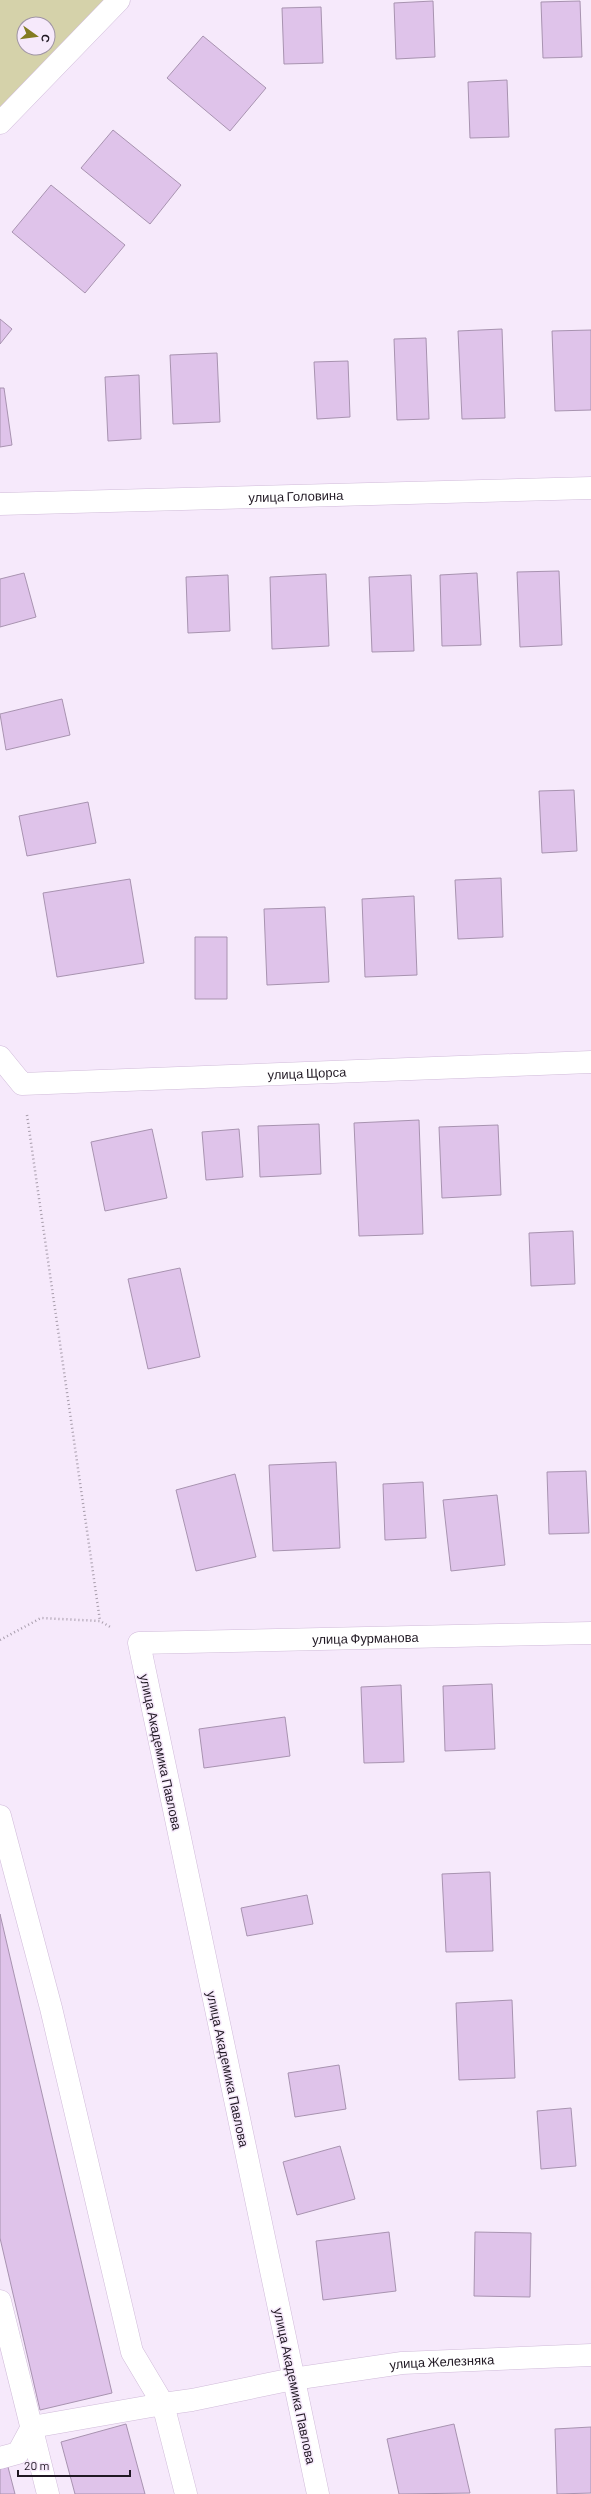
<svg xmlns="http://www.w3.org/2000/svg" width="591" height="2494" viewBox="0 0 591 2494" font-family="Barlow,sans-serif">
  <style>
    .green { fill: #d5d2aa; fill-rule: evenodd }
    .building { fill: #dfc3ea; stroke: #a893b0 }
    .lines { fill: none; stroke-linecap: round; stroke-linejoin: round }
    .minor-casing { stroke: #d0bbd9; stroke-width: 23 }
    .path { stroke: #a89dac; stroke-width: 2.5; stroke-dasharray: 1 3; stroke-linecap: butt }
    .minor { stroke: #fff; stroke-width: 22 }
    .labels { text-anchor: middle; dominant-baseline: central; stroke-width: 3; stroke-linejoin: round; paint-order: stroke }
    .street-label { font-size: 13px; fill: #201823; stroke: #f6e9fb }
  </style>
  <rect width="100%" height="100%" fill="#f6e9fb"/>
  <path class="green" d="M0,0h116l-116,121zM24,24h24v24h-24z"/>
  <path class="building" d="M433,1l2,56 -39,2 -2,-56z
    M580,1l2,56 -39,1 -2,-56z
    M321,7l2,56 -39,1 -2,-56z
    M203,36l63,52 -36,43 -63,-53z
    M507,80l2,57 -39,1 -2,-56z
    M113,130l68,55 -31,39 -69,-56z
    M51,185l74,60 -40,48 -73,-61z
    M0,319l12,10 -12,15z
    M502,329l3,89 -43,1 -4,-88z
    M591,330v80l-36,1 -3,-80z
    M426,338l3,81 -32,1 -3,-81z
    M217,353l3,69 -47,2 -3,-69z
    M348,361l2,56 -33,2 -3,-57z
    M139,375l2,64 -33,2 -3,-64z
    M0,388h4l8,57 -12,2z
    M559,571l3,74 -42,2 -3,-75z
    M24,573l12,44 -36,10v-48z
    M477,573l4,72 -39,1 -2,-71z
    M326,574l3,72 -57,3 -2,-72z
    M228,575l2,56 -42,2 -2,-56z
    M411,575l3,76 -42,1 -3,-75z
    M62,699l8,36 -64,15 -6,-36z
    M574,790l3,61 -35,2 -3,-62z
    M88,802l8,41 -69,13 -8,-40z
    M501,878l2,59 -45,2 -3,-59z
    M130,879l14,84 -87,14 -14,-84z
    M414,896l3,79 -52,2 -3,-78z
    M325,907l4,75 -62,3 -3,-76z
    M195,937h32v62h-32z
    M419,1120l4,114 -64,2 -5,-113z
    M319,1124l2,50 -61,3 -2,-51z
    M498,1125l3,70 -59,3 -3,-71z
    M152,1129l15,69 -62,13 -14,-69z
    M239,1129l4,48 -37,3 -4,-48z
    M573,1231l2,53 -44,2 -2,-53z
    M180,1268l20,89 -52,12 -20,-90z
    M336,1462l4,86 -67,3 -4,-86z
    M586,1471l3,62 -40,1 -2,-62z
    M235,1474l21,83 -60,14 -20,-81z
    M423,1482l3,56 -41,2 -2,-56z
    M497,1495l8,70 -54,6 -8,-71z
    M492,1684l3,65 -50,2 -2,-65z
    M401,1685l3,77 -40,1 -3,-76z
    M285,1717l5,39 -86,12 -5,-39z
    M490,1872l3,79 -47,1 -4,-78z
    M307,1895l6,29 -66,12 -6,-28z
    M0,1914l112,479 -72,17 -40,-172z
    M512,2000l3,78 -56,2 -3,-77z
    M339,2065l7,44 -51,8 -7,-44z
    M571,2108l5,58 -35,3 -4,-58z
    M340,2146l15,53 -58,16 -14,-53z
    M389,2232l7,59 -73,9 -7,-59z
    M475,2232l56,1 -1,64 -56,-1z
    M126,2424l19,70h-70l-14,-52z
    M454,2424l16,69 -71,1 -12,-55z
    M591,2427v66l-34,1 -2,-65z
    M8,2467l7,27h-15v-25z"/>
  <g class="lines">
    <g class="minor-casing">
      <g id="minor">
        <path d="M0,123l119,-123"/>
        <path id="s1" d="M0,504l591,-16"/>
        <path id="s2" d="M0,1057l22,27 569,-22"/>
        <path id="s3" d="M0,1816l51,192 81,344 31,52 29,-4 101,-21 109,-16 189,-8"/>
        <path d="M0,2301l48,193"/>
        <path d="M0,2458l18,-5 14,-26 131,-23 23,90"/>
        <path id="s4" d="M318,2494l-179,-851 452,-10"/>
      </g>
    </g>
    <path class="path" d="M27,1115l73,506
      M0,1640l41,-22 59,3 12,7"/>
    <use href="#minor" class="minor"/>
  </g>
  <g class="labels">
    <g class="street-label">
      <text stroke="none"><textPath href="#s1" startOffset="296">улица Головина</textPath></text>
      <text stroke="none"><textPath href="#s2" startOffset="320">улица Щорса</textPath></text>
      <text stroke="none"><textPath href="#s4" startOffset="1096">улица Фурманова</textPath></text>
      <text transform="translate(161 1752) rotate(78)">улица Академика Павлова</text>
      <text transform="translate(228 2069) rotate(78)">улица Академика Павлова</text>
      <text stroke="none"><textPath href="#s3" startOffset="895">улица Железняка</textPath></text>
      <text transform="translate(295 2386) rotate(78)">улица Академика Павлова</text>
    </g>
  </g>
  <g transform="translate(36 36) rotate(104)"><circle r="19" fill="#f6e9fb" stroke="#a095a5"/>
  <path d="M0-3L7 15L0 10L-7 15Z" fill="#837b21"/>
  <text y="-6" font-size="11" font-weight="bold" text-anchor="middle" fill="#201823">С</text>
  </g>
  <path d="M18 2470v6h112v-6" fill="none" stroke="#201823" stroke-width="2"/>
  <text x="24" y="2470" font-size="12" fill="#201823" stroke="#f6e9fb" stroke-width="3" paint-order="stroke">20 m</text>
</svg>
